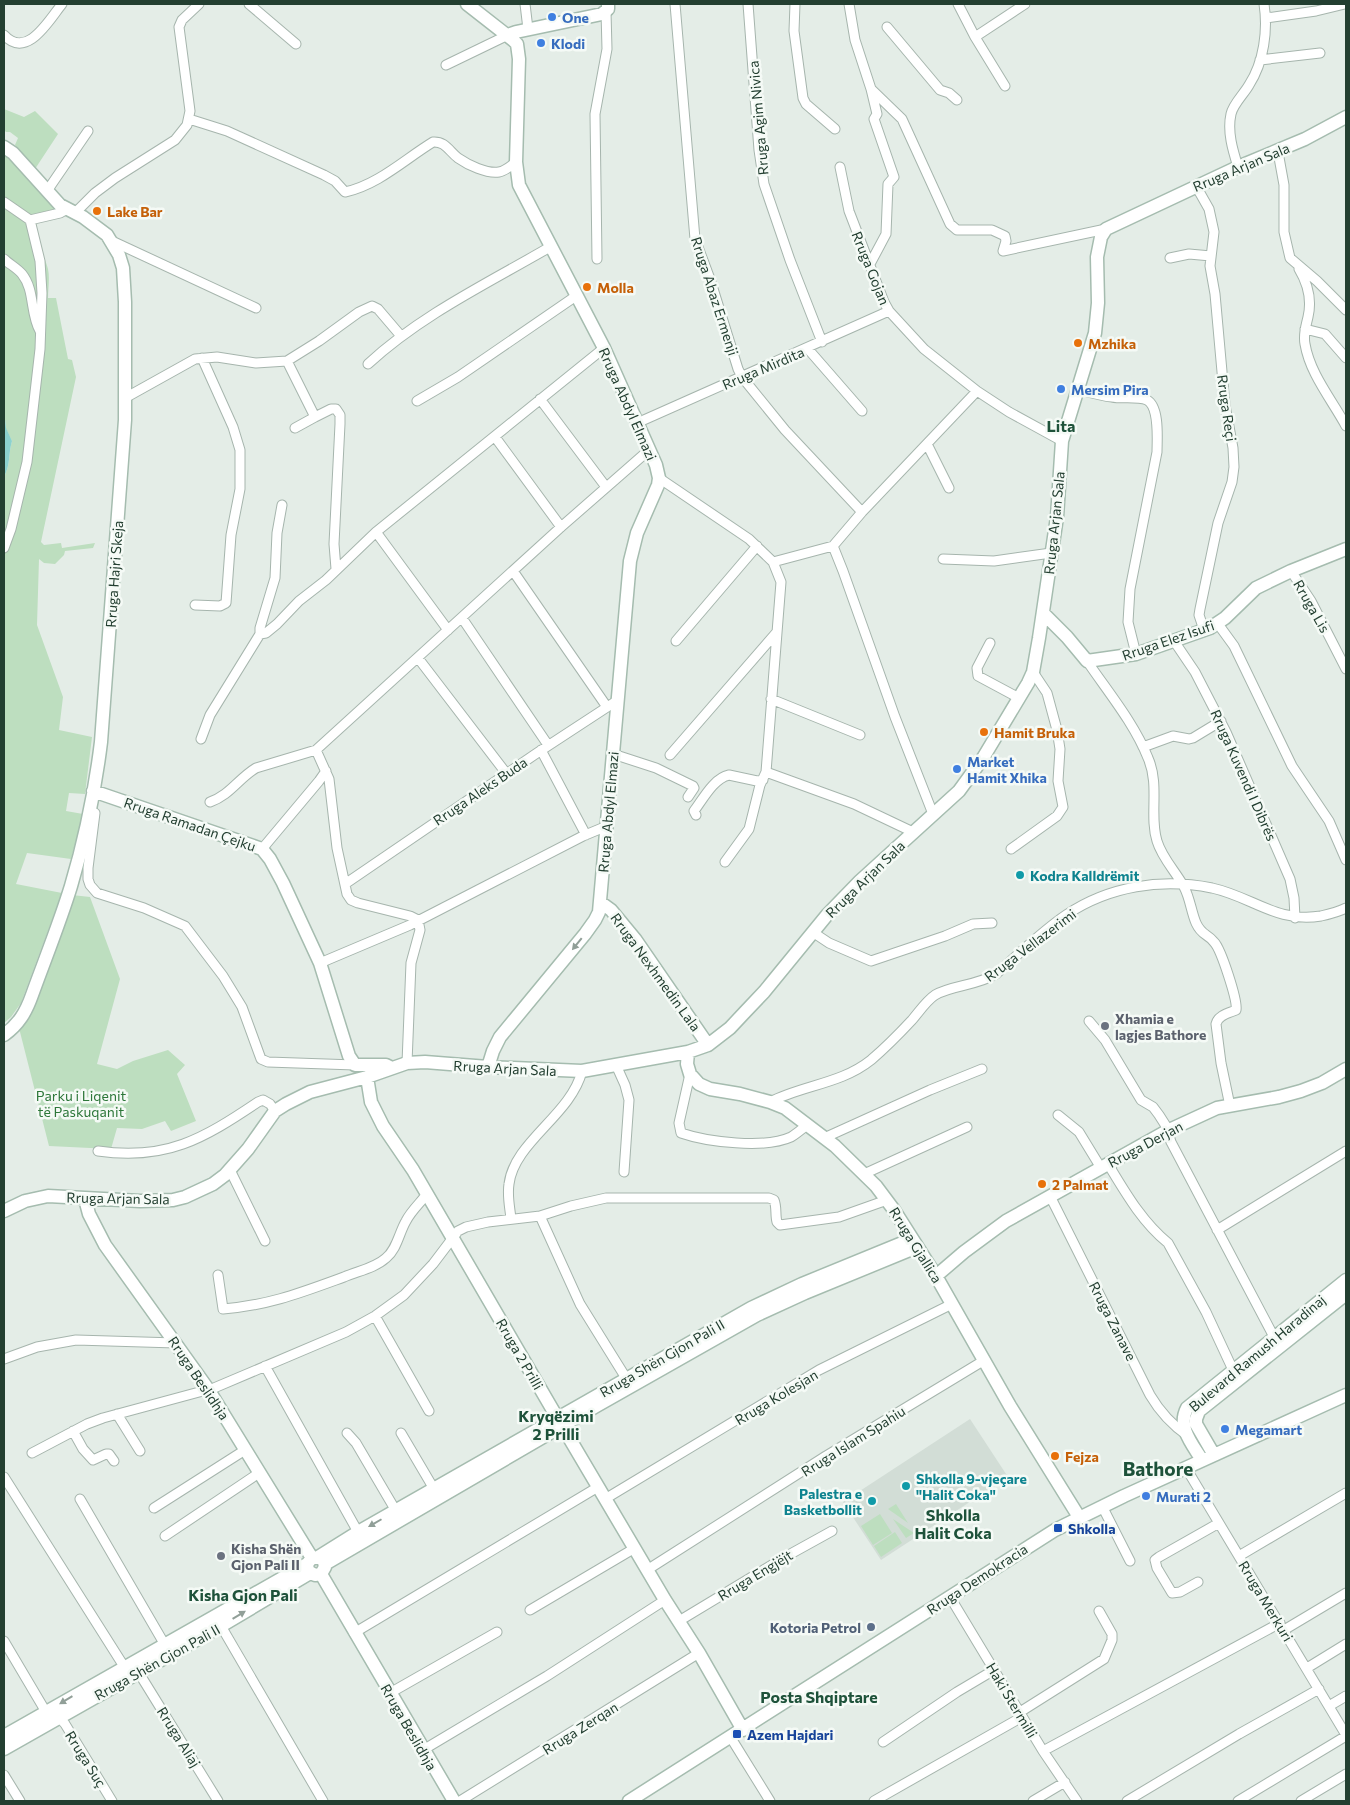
<svg xmlns="http://www.w3.org/2000/svg" width="1350" height="1805" viewBox="0 0 1350 1805" font-family="Commissioner,sans-serif">
  <style>
    .built { fill: #d2ddd6 }
    .green { fill: #bddebf }
    .water { fill: #8cd2ce }
    .lines { fill: none; stroke-linecap: round; stroke-linejoin: round }
    .street-casing { stroke: #a6b5ad; stroke-width: 11 }
    .secondary-casing { stroke: #a5bcaf; stroke-width: 15 }
    .street { stroke: #fff; stroke-width: 9 }
    .secondary { stroke: #fff; stroke-width: 12 }
    .oneway { fill: #919f98 }
    .shop-dot { fill: #3f7fe0; stroke: #f5faf6; stroke-width: 2 }
    .food-dot { fill: #e8710a; stroke: #f5faf6; stroke-width: 2 }
    .culture-dot { fill: #0f9aa8; stroke: #f5faf6; stroke-width: 2 }
    .worship-dot { fill: #6b7280; stroke: #f5faf6; stroke-width: 2 }
    .transit-dot { fill: #1a4fb4; stroke: #f5faf6; stroke-width: 2 }
    .service-dot { fill: #5c6f8a; stroke: #f5faf6; stroke-width: 2 }
    .labels { text-anchor: middle; dominant-baseline: central; stroke-width: 5; stroke-linejoin: round; paint-order: stroke }
    .shop-label { font-size: 14px; font-weight: bold; fill: #366cbe; stroke: #f5faf6; text-anchor: start }
    .street-label { font-size: 14px; fill: #233f31; stroke: #f5faf6 }
    .food-label { font-size: 14px; font-weight: bold; fill: #c56008; stroke: #f5faf6; text-anchor: start }
    .culture-label { font-size: 14px; font-weight: bold; fill: #0d838f; stroke: #f5faf6; text-anchor: start }
    .worship-label { font-size: 14px; font-weight: bold; fill: #5b616d; stroke: #f5faf6; text-anchor: start }
    .park-label { font-size: 14px; fill: #2d7739; stroke: #f5faf6 }
    .transit-label { font-size: 14px; font-weight: bold; fill: #164399; stroke: #f5faf6; text-anchor: start }
    .service-label { font-size: 14px; font-weight: bold; fill: #4e5e75; stroke: #f5faf6; text-anchor: end }
    .quarter-label { font-size: 16px; font-weight: bold; fill: #1e523a; stroke: #f5faf6 }
    .district-label { font-size: 19px; font-weight: bold; fill: #1e523a; stroke: #f5faf6 }
  </style>
  <rect width="100%" height="100%" fill="#e4ede7"/>
  <path class="built" d="M970,1419l38,58 -127,83 -38,-58z"/>
  <path class="green" d="M4,109l20,8 11,-6 23,23 -23,35 -20,-24 3,-7 -8,-6h-4l-2,-2z
    M4,152l59,65 -26,5c-4,16 7,32 11,47 2,9 0,20 0,29h8l12,61 4,1 4,17 -35,165 3,3 17,-2 1,5 33,-5 -2,5 -28,3 -1,4 -9,9 -11,-1 -5,-4 -2,66 26,72 -4,33 33,7 -7,57 -16,-1 -3,18 17,3 -12,45 -44,-6 -11,31 46,9 -41,110 -10,14 -7,6v-546c7,-14 4,-22 8,-36l-6,-12 -2,-18z
    M72,895l18,2 30,82 -23,85 20,5 16,-8 35,-11 17,15 -8,9 19,47 -25,10 -6,-10 -23,8 -25,-1 -6,21 -62,-3 -29,-114 -3,-4z
    M896,1504l12,19 -20,-14z
    M880,1514l12,19 -19,12 -12,-19z
    M893,1519l21,14 -8,5z
    M895,1532l7,11 -21,14 -7,-11z"/>
  <path class="water" d="M4,411l2,17 6,13c-4,14 -1,22 -8,36z"/>
  <g class="lines">
    <g class="street-casing">
      <path id="street" d="M249,4l47,40
        M525,4l3,25
        M675,4l20,235 15,40 28,90 4,8 43,53 77,82
        M748,4l11,146 5,34 26,76 32,82
        M795,4l-1,27 9,67 3,6 29,25
        M849,4l6,36 16,49 31,30 48,105 7,6h35l13,6 1,5 -3,10 103,-22
        M958,4l17,33 30,49
        M1266,18l50,-7 29,-7
        M887,27l53,63 9,3 8,7
        M4,35c23,25 45,-15 58,-31
        M975,37l50,-33
        M1260,60l60,-7
        M446,65l62,-30
        M189,119l38,12 97,44 11,6 10,11c33,-7 60,-33 88,-50 12,-1 16,9 25,16 10,7 29,16 41,14 6,-1 12,-6 17,-10
        M1278,152l6,33v47l6,26 27,23 29,29
        M840,167l9,44 35,91 5,9 35,38 53,42 32,21 53,29
        M1238,167c-5,-16 -11,-35 -7,-53 2,-10 13,-20 18,-29 15,-23 19,-55 15,-81
        M1196,186l13,23 5,23 -4,34 5,28 10,111 8,43 1,19 -2,15 -14,41 -18,86 -1,6 5,15
        M47,191l41,-60
        M4,202l26,18 30,-7 7,-4
        M75,213l20,-20 20,-15 60,-38 12,-15 3,-14 -11,-84 3,-7 17,-16
        M112,241l144,67
        M1170,258l19,-4 22,2
        M4,259c5,5 13,9 18,15 13,16 8,40 18,57
        M597,259l-2,-145 12,-65 -1,-37
        M870,264l16,-30 2,-50 6,-7 -20,-58 3,-5 -6,-25
        M1299,269c9,15 13,31 9,48 -2,9 -5,17 -3,27 5,30 27,56 41,82
        M1305,329l20,5 21,24
        M808,349l54,62
        M287,361l28,56 16,-8h5l4,6v9l-6,120 2,25
        M368,364c53,-49 120,-81 182,-117
        M1077,389c11,3 23,7 35,8 10,2 25,-1 35,3 13,7 10,40 10,52l-27,137 -2,33 8,32
        M125,398l70,-39 22,-2 39,6 31,-2 32,-20 40,-29 13,-6 6,3 23,27
        M540,399l66,88
        M417,401l41,-24 118,-81
        M637,423l252,-112
        M295,428l20,-11
        M495,437l66,90
        M927,444l22,44
        M659,478l90,61 24,23 8,20 -15,190 -6,13 -11,44 -24,33
        M376,532l72,98
        M833,546l10,25 52,146 38,97
        M4,548l7,-19 16,-67 13,-113 2,-56 -2,-32 -10,-41
        M943,559l51,2 57,-8
        M773,562l60,-16 29,-34 115,-121
        M513,571l94,136
        M1291,571l20,30 35,68
        M195,605l25,1 6,-3 5,-68 9,-46v-39l-7,-23 -31,-69
        M462,618l86,127
        M1218,624l16,22 58,120 37,55 17,39
        M260,634l6,-1 11,-9 22,-23 27,-21 50,-48 228,-184
        M676,641l81,-95
        M1174,641l21,31 31,60 64,147 4,19 1,20
        M990,643l-13,25 1,8 41,22
        M418,658l88,115
        M1087,661c21,31 47,62 61,97 12,27 1,58 9,83 5,17 19,31 27,46 6,11 7,24 12,36 6,13 11,10 18,19 7,7 24,59 22,68 -7,3 -18,5 -20,14l5,39 9,43
        M771,699l89,36
        M201,739l9,-24 50,-81v-6l15,-50 2,-45 5,-28
        M1143,747l30,-11 16,3 4,-1 28,-17
        M316,750l13,29 8,69 10,46 4,6 7,3 52,13 8,4 2,10 -9,33 -4,100
        M541,750l45,85
        M613,754l43,14 37,18 1,2 -6,9
        M670,755l106,-122
        M766,772l88,32 59,28
        M210,802c20,-7 28,-23 46,-34l60,-18 245,-223 88,-77
        M95,813l-7,55v11l2,6 7,8 47,15 41,18 38,50 19,31 19,52 7,3 87,3
        M696,815l-2,-4c9,-12 20,-33 35,-36l28,6 6,-1
        M262,849l57,-68 7,-10
        M1011,849l46,-33 6,-9 -5,-26 2,-32 -3,-19 -10,-37 -14,-21
        M345,884l192,-131 81,-53
        M814,933l15,10 42,18 74,-25 28,-12 19,-1
        M320,963l90,-38 173,-89 24,-10
        M1089,1021l16,19 36,60 12,7 6,8 7,11 5,16 103,195
        M616,1065l9,20 4,15 -5,72
        M690,1074l-11,49 2,10c26,9 84,16 110,4 5,-3 11,-8 16,-12
        M770,1102c33,-17 71,-18 101,-42 14,-12 28,-26 41,-40 7,-8 14,-19 23,-25 17,-10 41,-9 61,-21 23,-20 45,-42 70,-59 43,-29 95,-37 146,-27 41,9 64,35 109,28 9,-2 17,-4 25,-8
        M1058,1115l21,17 22,36
        M824,1138l106,-48 52,-21
        M98,1151c68,10 105,-12 160,-49l5,-2 7,4 5,7
        M1108,1164c17,28 34,58 60,79l38,69 27,58
        M230,1170l35,71
        M864,1174l103,-47
        M1050,1196l100,199c10,17 22,30 38,41
        M540,1216l40,88 46,74
        M511,1219c-1,-11 -4,-23 -2,-35 5,-42 62,-69 73,-113
        M1217,1230l129,-79
        M218,1275l5,34c47,-4 77,-16 121,-32 14,-6 31,-9 42,-19 11,-9 13,-25 20,-37 5,-10 14,-18 21,-27
        M375,1316l54,95
        M4,1359l33,-12 39,-7 100,3
        M265,1366l93,166
        M117,1414l23,37
        M73,1431l10,18 10,11 13,-6h3l5,7
        M347,1433l9,10 40,68
        M401,1433l33,56
        M32,1453l55,-29 16,-6 111,-30 132,-56 29,-16 29,-21 29,-31 25,-33 8,-4 22,-5 52,-6 31,-10 35,-8h163l5,2c3,7 1,15 3,22l3,3 59,-8 48,-17
        M1186,1468l160,267
        M4,1477l121,191
        M80,1499l85,146
        M605,1499l214,-129 133,-66
        M1102,1506l28,55
        M154,1508l91,-58
        M165,1536l94,-63
        M1239,1556l107,-63
        M647,1570l179,-114 157,-95
        M1198,1582l-18,10 -8,1 -15,-25 -2,-8 4,-3 60,-34
        M950,1597l93,154 34,50
        M530,1610l105,-62
        M679,1621l106,-64 47,-26
        M221,1626l102,175
        M1284,1630l62,-37
        M354,1633l244,-146
        M4,1641l42,71 13,5 6,7 47,77
        M1307,1668l39,-24
        M139,1673l79,128
        M390,1693l107,-61
        M1329,1706l17,-10
        M1020,1712l84,-53 8,-19v-6l-13,-23
        M731,1738l39,63
        M883,1742l74,-50 37,-22
        M423,1750l124,-74 118,-76
        M1043,1751l237,-128
        M4,1775l16,26
        M460,1801l239,-148
        M874,1801l148,-84
        M1033,1801l32,-19
        M1127,1801l112,-67 80,-45
        M1238,1801l108,-65
        M1301,1801l45,-27"/>
    </g>
    <g class="secondary-casing">
      <path id="secondary" d="M467,4l46,36 4,4 2,15 -3,103 3,23 85,163 52,117 3,13 -1,7 -21,48 -7,28 -31,351 -4,8 -10,14 -85,103 -7,14 -5,16
        M508,35l8,-3 86,-18 6,-5v-5
        M4,147l9,6 47,52 23,12 24,18 12,20 4,13 2,34v118l-24,322c-6,49 -16,97 -30,144 -11,36 -26,73 -39,109 -6,17 -13,29 -28,40
        M1043,613l24,24 20,24 49,-7 74,-26 15,-10 31,-30 35,-17 55,-22
        M93,791l169,58 8,10 13,24 37,80 29,93 6,9h31l4,2
        M600,902l11,8 24,29 73,106
        M688,1052l-1,12 3,10 9,10 11,5 30,5 30,8 15,6 50,38 41,40 18,24 42,66 74,130 69,111
        M367,1077l4,25 12,24 30,44 145,249 107,181 34,53 44,77
        M85,1199l4,15 16,31 103,144 104,169
        M4,1211l21,-10 23,-5 92,5 33,-1 12,-3 28,-13 12,-9 23,-26 27,-38 11,-7 24,-12 57,-15 40,-14 18,-1 63,5 94,4 106,-19 20,-7 22,-17 15,-16 19,-20 63,-77 33,-34 99,-90 24,-33 45,-75 5,-11 6,-34 18,-121 5,-76 33,-108 3,-30 -1,-46 4,-20 5,-8 132,-62 67,-28 41,-22
        M936,1276l28,-24 42,-31 161,-90 50,-23 62,-11 22,-6 21,-8 24,-14
        M1214,1455l-18,-31v-5l3,-8 147,-117
        M1202,1460c-10,-16 -25,-33 -15,-52l159,-128
        M318,1557l40,-25 393,-224 51,-24 110,-45
        M325,1564l273,-159 159,-90 48,-22 112,-46
        M321,1574l133,227
        M4,1736l303,-172 5,-6h9l3,4 1,5 -4,7 -6,1 -7,-4 -1,-7
        M4,1749l217,-123 89,-53
        M629,1801l426,-271 69,-34 222,-101"/>
    </g>
    <use href="#street" class="street"/>
    <use href="#secondary" class="secondary"/>
  </g>
  <defs><path id="oneway-solid" d="M-6-.8H1V-3.2L6.5 0L1 3.2V.8H-6Z" transform="scale(1.25)"/></defs>
  <g class="oneway">
    <use href="#oneway-solid" transform="translate(577 944) rotate(129)"/>
    <use href="#oneway-solid" transform="translate(375 1523) rotate(150)"/>
    <use href="#oneway-solid" transform="translate(239 1615) rotate(-31)"/>
    <use href="#oneway-solid" transform="translate(66 1700) rotate(149)"/>
  </g>
  <g class="shop-dot">
    <circle cx="552" cy="17" r="5"/>
    <circle cx="541" cy="43" r="5"/>
    <circle cx="1061" cy="389" r="5"/>
    <circle cx="957" cy="769" r="5"/>
    <circle cx="1225" cy="1429" r="5"/>
    <circle cx="1146" cy="1496" r="5"/>
  </g>
  <g class="food-dot">
    <circle cx="97" cy="211" r="5"/>
    <circle cx="587" cy="287" r="5"/>
    <circle cx="1078" cy="343" r="5"/>
    <circle cx="984" cy="732" r="5"/>
    <circle cx="1042" cy="1184" r="5"/>
    <circle cx="1055" cy="1456" r="5"/>
  </g>
  <g class="culture-dot">
    <circle cx="1020" cy="875" r="5"/>
    <circle cx="906" cy="1486" r="5"/>
    <circle cx="872" cy="1501" r="5"/>
  </g>
  <g class="worship-dot">
    <circle cx="1105" cy="1026" r="5"/>
    <circle cx="221" cy="1556" r="5"/>
  </g>
  <g class="transit-dot">
    <rect x="1053" y="1523" width="10" height="10" rx="2.5"/>
    <rect x="732" y="1729" width="10" height="10" rx="2.5"/>
  </g>
  <circle class="service-dot" cx="871" cy="1627" r="5"/>
  <g class="labels">
    <g class="shop-label">
      <text x="562" y="17">One</text>
      <text x="551" y="43">Klodi</text>
      <text x="1071" y="389">Mersim Pira</text>
      <text x="967" y="761">Market<tspan x="967" dy="16">Hamit Xhika</tspan></text>
      <text x="1235" y="1429">Megamart</text>
      <text x="1156" y="1496">Murati 2</text>
    </g>
    <g class="street-label">
      <text transform="translate(758 118) rotate(-95)">Rruga Agim Nivica</text>
      <text transform="translate(1241 167) rotate(-23)">Rruga Arjan Sala</text>
      <text transform="translate(871 268) rotate(68)">Rruga Gojan</text>
      <text transform="translate(715 296) rotate(72)">Rruga Abaz Ermenji</text>
      <text transform="translate(763 368) rotate(-23)">Rruga Mirdita</text>
      <text transform="translate(628 404) rotate(66)">Rruga Abdyl Elmazi</text>
      <text transform="translate(1227 408) rotate(82)">Rruga Reçi</text>
      <text transform="translate(1054 523) rotate(-84)">Rruga Arjan Sala</text>
      <text transform="translate(114 574) rotate(-86)">Rruga Hajri Skeja</text>
      <text transform="translate(1312 606) rotate(60)">Rruga Lis</text>
      <text transform="translate(1168 640) rotate(-19)">Rruga Elez Isufi</text>
      <text transform="translate(1244 775) rotate(66)">Rruga Kuvendi I Dibrës</text>
      <text transform="translate(480 791) rotate(-34)">Rruga Aleks Buda</text>
      <text transform="translate(608 812) rotate(-85)">Rruga Abdyl Elmazi</text>
      <text transform="translate(190 824) rotate(19)">Rruga Ramadan Çejku</text>
      <text transform="translate(865 879) rotate(-44)">Rruga Arjan Sala</text>
      <text transform="translate(1030 945) rotate(-37)">Rruga Vellazerimi</text>
      <text transform="translate(656 972) rotate(54)">Rruga Nexhmedin Lala</text>
      <text transform="translate(505 1068) rotate(3)">Rruga Arjan Sala</text>
      <text transform="translate(1145 1144) rotate(-28)">Rruga Derjan</text>
      <text transform="translate(118 1198) rotate(1)">Rruga Arjan Sala</text>
      <text transform="translate(916 1245) rotate(58)">Rruga Gjallica</text>
      <text transform="translate(1113 1321) rotate(63)">Rruga Zanave</text>
      <text transform="translate(1257 1353) rotate(-40)">Bulevard Ramush Haradinaj</text>
      <text transform="translate(520 1354) rotate(60)">Rruga 2 Prilli</text>
      <text transform="translate(662 1358) rotate(-30)">Rruga Shën Gjon Pali II</text>
      <text transform="translate(199 1378) rotate(56)">Rruga Beslidhja</text>
      <text transform="translate(776 1397) rotate(-31)">Rruga Kolesjan</text>
      <text transform="translate(853 1441) rotate(-32)">Rruga Islam Spahiu</text>
      <text transform="translate(755 1575) rotate(-31)">Rruga Engjëjt</text>
      <text transform="translate(977 1579) rotate(-33)">Rruga Demokracia</text>
      <text transform="translate(1266 1601) rotate(59)">Rruga Merkuri</text>
      <text transform="translate(157 1662) rotate(-29)">Rruga Shën Gjon Pali II</text>
      <text transform="translate(1012 1700) rotate(59)">Haki Stermilli</text>
      <text transform="translate(409 1727) rotate(60)">Rruga Beslidhja</text>
      <text transform="translate(580 1728) rotate(-32)">Rruga Zerqan</text>
      <text transform="translate(179 1737) rotate(58)">Rruga Aliaj</text>
      <text transform="translate(86 1759) rotate(58)">Rruga Suç</text>
    </g>
    <g class="food-label">
      <text x="107" y="211">Lake Bar</text>
      <text x="597" y="287">Molla</text>
      <text x="1088" y="343">Mzhika</text>
      <text x="994" y="732">Hamit Bruka</text>
      <text x="1052" y="1184">2 Palmat</text>
      <text x="1065" y="1456">Fejza</text>
    </g>
    <g class="culture-label">
      <text x="1030" y="875">Kodra Kalldrëmit</text>
      <text x="916" y="1478">Shkolla 9-vjeçare<tspan x="916" dy="16">"Halit Coka"</tspan></text>
      <text x="862" y="1493" text-anchor="end">Palestra e<tspan x="862" dy="16">Basketbollit</tspan></text>
    </g>
    <g class="worship-label">
      <text x="1115" y="1018">Xhamia e<tspan x="1115" dy="16">lagjes Bathore</tspan></text>
      <text x="231" y="1548">Kisha Shën<tspan x="231" dy="16">Gjon Pali II</tspan></text>
    </g>
    <g class="park-label">
      <text x="81" y="1095">Parku i Liqenit<tspan x="81" dy="16">të Paskuqanit</tspan></text>
    </g>
    <g class="transit-label">
      <text x="1068" y="1528">Shkolla</text>
      <text x="747" y="1734">Azem Hajdari</text>
    </g>
    <g class="service-label">
      <text x="861" y="1627">Kotoria Petrol</text>
    </g>
    <g class="quarter-label">
      <text x="1061" y="425">Lita</text>
      <text x="556" y="1415">Kryqëzimi<tspan x="556" dy="18">2 Prilli</tspan></text>
      <text x="953" y="1514">Shkolla<tspan x="953" dy="18">Halit Coka</tspan></text>
      <text x="243" y="1594">Kisha Gjon Pali</text>
      <text x="819" y="1696">Posta Shqiptare</text>
    </g>
    <g class="district-label">
      <text x="1158" y="1468">Bathore</text>
    </g>
  </g>
  <rect width="1350" height="1805" fill="none" stroke="#233f31" stroke-width="10"/>
</svg>
